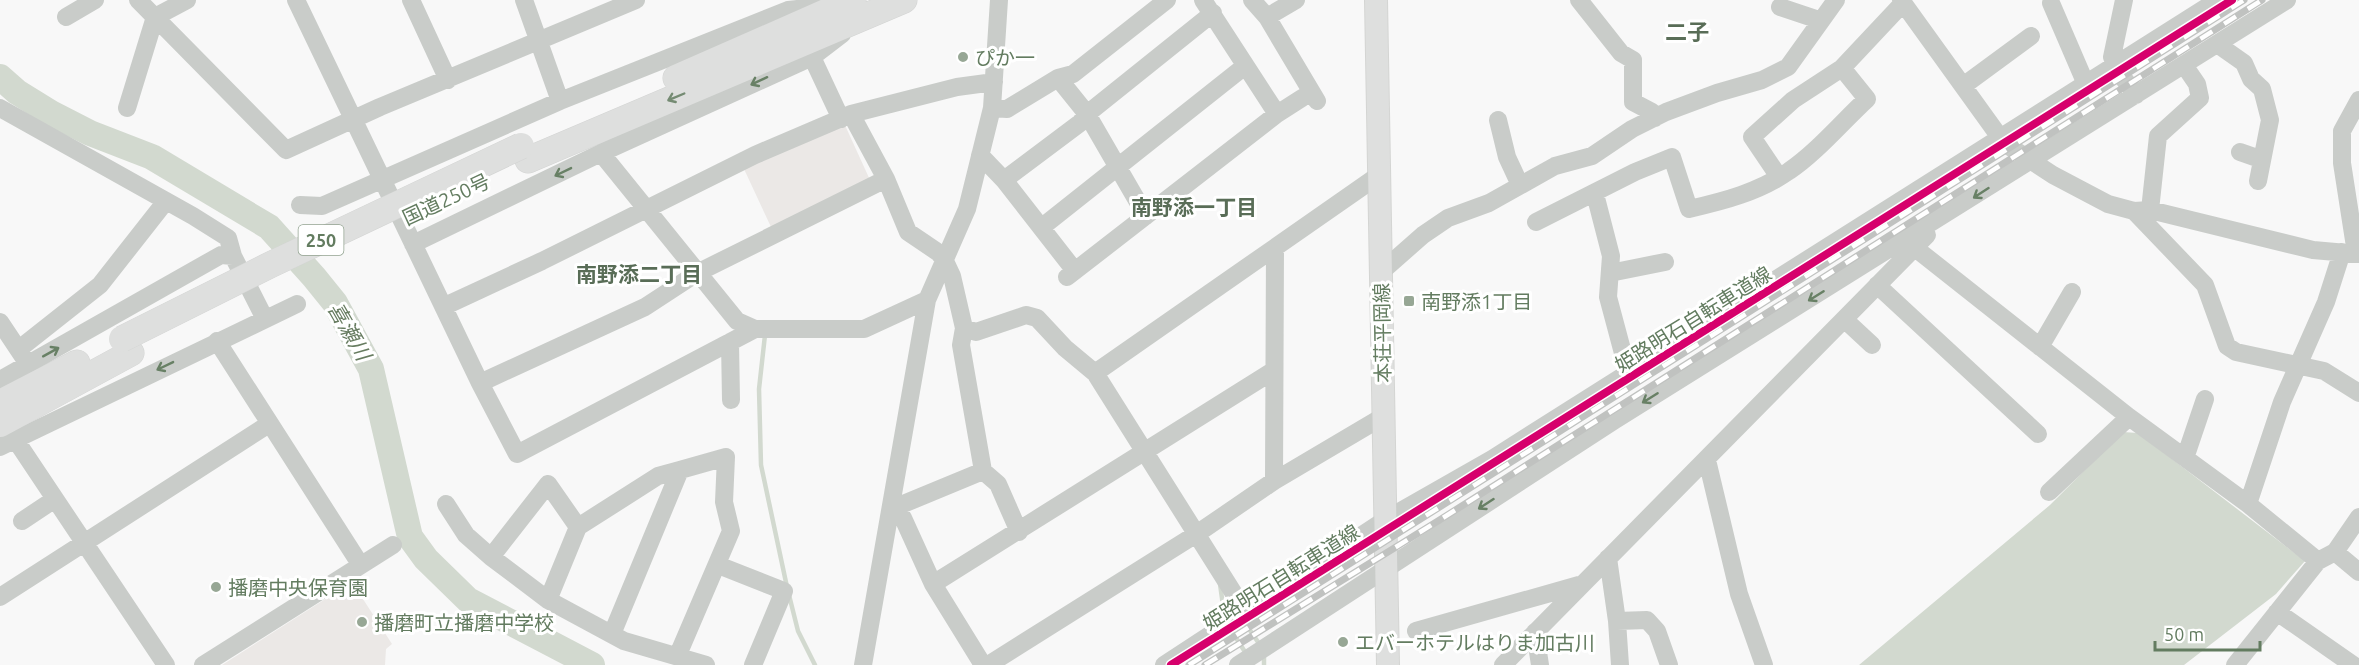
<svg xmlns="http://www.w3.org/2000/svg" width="2359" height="665" viewBox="0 0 2359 665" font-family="Ubuntu,'Noto Sans JP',sans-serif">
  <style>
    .green { fill: #ebe8e6 }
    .water { fill: #d2d9cf }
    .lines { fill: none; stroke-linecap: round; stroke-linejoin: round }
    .stream { stroke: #d2d9cf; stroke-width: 4.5 }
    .river { stroke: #d2d9cf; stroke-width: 26 }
    .major-casing { stroke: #d4d5d3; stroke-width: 24 }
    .highway-casing { stroke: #d3d4d3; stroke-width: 27 }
    .minor { stroke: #c9ccc9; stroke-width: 18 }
    .major { stroke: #dedfde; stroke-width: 22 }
    .highway { stroke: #dedfde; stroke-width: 26 }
    .rail-casing { stroke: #c0c2c0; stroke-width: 7 }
    .rail { stroke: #fff; stroke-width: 4.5; stroke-dasharray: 14; stroke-linecap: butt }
    .highway-bridge-casing { stroke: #d3d4d3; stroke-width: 27; stroke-linecap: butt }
    .highway-bridge { stroke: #dedfde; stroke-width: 26 }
    .cycleway-casing { stroke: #fff; stroke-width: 11 }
    .cycleway { stroke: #d6006c; stroke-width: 8 }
    .oneway { stroke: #688065 }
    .oneway2 { stroke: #758b73 }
    .poi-dot { fill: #97a795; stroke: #fff; stroke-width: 2 }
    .labels { text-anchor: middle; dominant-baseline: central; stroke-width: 6; stroke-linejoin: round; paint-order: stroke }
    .shield { fill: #fff; stroke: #92a390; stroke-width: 1.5 }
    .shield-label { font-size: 18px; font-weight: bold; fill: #637c60 }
    .poi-label { font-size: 20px; fill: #637c60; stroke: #fff; text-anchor: start }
    .street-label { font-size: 20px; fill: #637c60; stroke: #fff }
    .neighbourhood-label { font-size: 21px; font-weight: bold; fill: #596d57; stroke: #fff }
    .water-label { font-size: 21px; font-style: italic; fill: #677c60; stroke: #fff }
    .quarter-label { font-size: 22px; font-weight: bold; fill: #596d57; stroke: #fff }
  </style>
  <rect width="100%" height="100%" fill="#f8f8f8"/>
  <path class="green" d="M844,123l26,57 -99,47 -27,-58z
    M352,582l40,62 -6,5 -1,16h-163z"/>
  <path class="water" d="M2123,432l15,1 167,128 -29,33 -92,71h-325l191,-160z"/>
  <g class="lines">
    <path class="stream" d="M765,335l-6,54 2,76 26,122
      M1220,584l5,36
      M789,595l9,36 17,34
      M1243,620l17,25
      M1229,627l18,28
      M1264,665v-12"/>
    <path class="river" d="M0,77l17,15 34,21 39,20 62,24 117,70 45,50 21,26 36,66 39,168 16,22 42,41 124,65"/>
    <g class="major-casing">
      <path id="major" d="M1376,0l12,665"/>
    </g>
    <g class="highway-casing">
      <path id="highway" d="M676,78l177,-78
        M528,160l376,-160
        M0,403l77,-40
        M0,424l131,-71"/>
    </g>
    <path class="minor" d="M138,0l148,150 94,-43 256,-107
      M296,0l184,383 37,71 238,-125
      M411,0l37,80
      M524,0l36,101
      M1203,0l74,114
      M1252,0l15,17 50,84
      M1579,0l42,53 12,7v42l19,10 3,6
      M1901,0l103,143 49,32 55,29 26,7 16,-1 163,40 46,4
      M2124,0l-12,57 6,14 18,24
      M2051,3l34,79
      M1780,7l39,13
      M66,17l29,-17
      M1267,17l29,-17
      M2217,44l27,19 7,16 11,10 8,31 -12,61
      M812,57l29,62
      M1058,78l29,36 59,102
      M1963,86l68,-50
      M0,108l193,108 35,22 5,18 32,63
      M127,108l28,-91 32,-17
      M992,108l15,1 51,-31 15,-4 94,-74
      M1498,120l9,37 13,28
      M2240,152l20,7
      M601,153l136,168 18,8h109l63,-29
      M980,155l24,25 71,91
      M1779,177l-27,-40 41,-37 49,-32 61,-65
      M886,179l22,53 31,21 6,8 7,15 12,52 12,4 50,-17 11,3 28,30 30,25 153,243
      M1004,180l76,-57 7,-9 126,-101
      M1595,194l16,62 -3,41 20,75
      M300,205l22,1 238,-105 228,-91 37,-4
      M2150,210l8,-74 42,-38 -3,-14 -13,-19
      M2134,211l71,74 22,61 9,6 88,19 35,22
      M1536,222l99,-50 37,-15 17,52c35,-8 70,-17 100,-38 27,-18 54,-50 78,-72l-25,-31
      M1042,227l203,-161
      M413,244l188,-91 211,-96 30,-23
      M1915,248l214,169 119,87 70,57 17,-9 24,-35
      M2356,253l-14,-90v-32l17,-31
      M1381,272l42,-37 25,-17 41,-15 66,-37 37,-10 40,-27 34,-17 51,-19 45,-13 26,-13 48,-67
      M1610,273l55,-11
      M1067,277l210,-163 25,-16
      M1877,285l161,149
      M445,306l97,-45 213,-106 96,-41 106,-27 37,-5
      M1844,319l28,26
      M0,322l24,36
      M964,328l-3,17 22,126 15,13 21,48
      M217,341l143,223
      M730,342l1,58
      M2040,347l32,-55
      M19,349l81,-64 66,-84
      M1095,373l284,-198
      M0,380l221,-125 12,1
      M480,383l165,-76 52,-34 189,-94 -35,-65
      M15,439l151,226
      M0,447l297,-143
      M2185,458l20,-59
      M1707,460l32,134 25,71
      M1274,481l1,-233
      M2049,492l80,-75
      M446,504l20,31 25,22 57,43 76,41 82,24
      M2248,504l34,-102 44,-100 16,-50
      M22,521l33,-22
      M2335,552l24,20
      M491,557l57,-73 30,43
      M1608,558l9,63 3,44
      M718,565l66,26 -31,74
      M933,584l340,-213
      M0,597l269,-173
      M548,600l30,-73 80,-51 22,-6
      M2277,612l76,53
      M1617,621l30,-1 10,11 12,34
      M1416,631l163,-46
      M1535,632l5,33
      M612,634l68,-164 46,-13 -2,45 7,29 -54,126
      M203,665l190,-120
      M863,665l64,-365 40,-91 25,-101 7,-108
      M983,665l-50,-81 -30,-66 -12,-9 92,-38
      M988,665l210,-132 76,-52 110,-65
      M1164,665l221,-145 107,-61 726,-459
      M1238,665l377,-245 672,-420
      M1503,665l424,-430
      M2235,665l83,-104"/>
    <use href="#major" class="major"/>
    <use href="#highway" class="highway"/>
    <g class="rail-casing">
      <path id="rail" d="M1189,665l1055,-665
        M1205,665l233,-144 824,-521"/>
    </g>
    <use href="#rail" class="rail"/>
    <g class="highway-bridge-casing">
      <path id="highway-bridge" d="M122,339l150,-75 249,-118"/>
    </g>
    <use href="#highway-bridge" class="highway-bridge"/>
    <g class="cycleway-casing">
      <path id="cycleway" d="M1171,665l1061,-665"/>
    </g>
    <use href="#cycleway" class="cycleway"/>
  </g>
  <defs><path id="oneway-shaft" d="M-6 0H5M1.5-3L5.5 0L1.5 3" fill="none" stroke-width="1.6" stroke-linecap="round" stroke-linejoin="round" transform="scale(1.5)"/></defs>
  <g class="oneway">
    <use href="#oneway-shaft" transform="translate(759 81) rotate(155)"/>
    <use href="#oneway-shaft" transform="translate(563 172) rotate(154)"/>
    <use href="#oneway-shaft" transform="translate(1981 193) rotate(147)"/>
    <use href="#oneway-shaft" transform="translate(1816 296) rotate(148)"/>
    <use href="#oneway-shaft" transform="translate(51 352) rotate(-29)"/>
    <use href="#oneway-shaft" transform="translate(165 366) rotate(154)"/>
    <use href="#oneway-shaft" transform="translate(1650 398) rotate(148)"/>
    <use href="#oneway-shaft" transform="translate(1486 504) rotate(147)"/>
  </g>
  <use class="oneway2" href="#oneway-shaft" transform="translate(676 97) rotate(157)"/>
  <g class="poi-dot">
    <circle cx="963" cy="57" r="6"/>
    <rect x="1403" y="295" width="12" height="12" rx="3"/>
    <circle cx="216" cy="587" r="6"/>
    <circle cx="362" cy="622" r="6"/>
    <circle cx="1343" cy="642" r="6"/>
  </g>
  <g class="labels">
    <rect class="shield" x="298.5" y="225" width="45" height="30" rx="4.5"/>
    <g class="shield-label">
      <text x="321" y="240">250</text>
    </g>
    <g class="poi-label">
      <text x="975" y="57">ぴか一</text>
      <text x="1421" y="301">南野添1丁目</text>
      <text x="228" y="587">播磨中央保育園</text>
      <text x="374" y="622">播磨町立播磨中学校</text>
      <text x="1355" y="642">エバーホテルはりま加古川</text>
    </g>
    <g class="street-label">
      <text transform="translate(446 199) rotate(-25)">国道250号</text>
      <text transform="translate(1693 319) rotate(-32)">姫路明石自転車道線</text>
      <text transform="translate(1382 333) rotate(-91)">本荘平岡線</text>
      <text transform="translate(1281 577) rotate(-32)">姫路明石自転車道線</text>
    </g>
    <g class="neighbourhood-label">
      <text x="1194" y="207">南野添一丁目</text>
      <text x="639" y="274">南野添二丁目</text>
    </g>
    <g class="water-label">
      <text transform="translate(350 331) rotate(60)">喜瀬川</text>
    </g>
    <g class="quarter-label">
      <text x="1687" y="31">二子</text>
    </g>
  </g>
  <path d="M2155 641v9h105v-9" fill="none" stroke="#637c60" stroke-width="3"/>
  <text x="2164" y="641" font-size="18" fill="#637c60" stroke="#ffffff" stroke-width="4.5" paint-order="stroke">50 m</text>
</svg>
